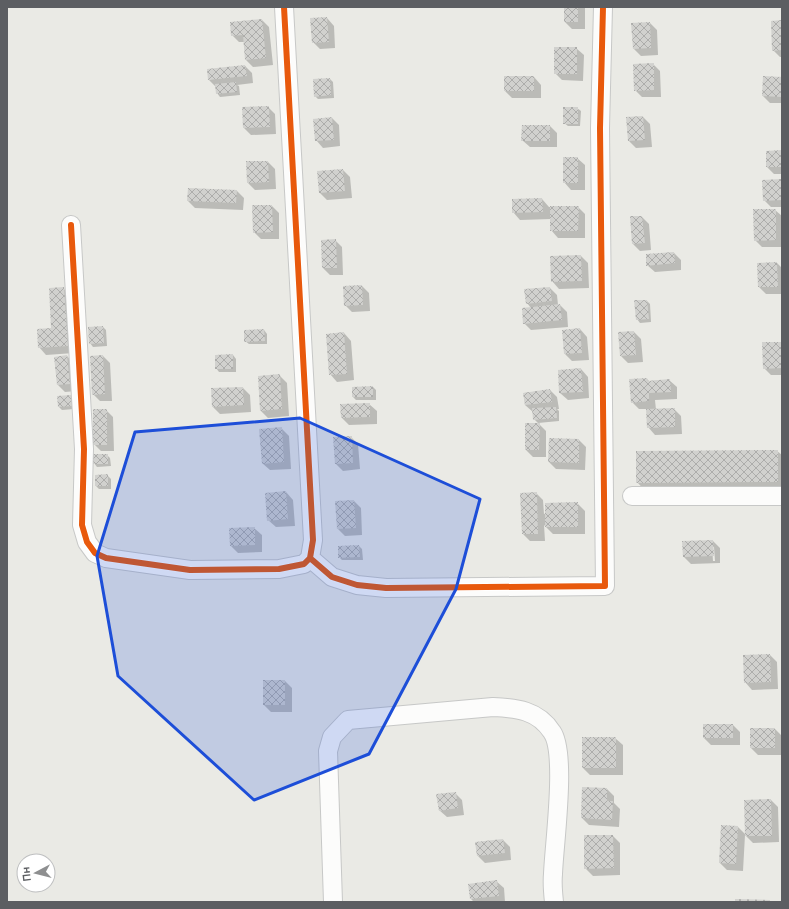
<svg xmlns="http://www.w3.org/2000/svg" width="789" height="909" viewBox="0 0 789 909" font-family="Overpass,sans-serif">
  <style>
    .shadow { fill: #0003; fill-rule: evenodd }
    .building { fill: url(#building-cross-hatch) }
    .lines { fill: none; stroke-linecap: round; stroke-linejoin: round }
    .minor-casing { stroke: #c7c8c7; stroke-width: 20 }
    .minor { stroke: #fcfcfb; stroke-width: 18 }
    .cycleway-casing { stroke: #fff; stroke-width: 8 }
    .cycleway { stroke: #e8590c; stroke-width: 6 }
    .marked { fill: #1d4ed8; fill-opacity: 0.2; stroke: #1d4ed8; stroke-width: 3; stroke-linejoin: round }
  </style>
  <defs>
    <pattern id="building-cross-hatch" width="8" height="8" patternUnits="userSpaceOnUse"><rect width="8" height="8" fill="#d1d1ce"/><path d="M0 0l8 8M0 8l8-8" fill="none" stroke="#adadab"/></pattern>
  </defs>
  <rect width="100%" height="100%" fill="#eaeae5"/>
  <path class="shadow" d="M565,7h20v22h-13l-7,-7z
    M327,18l7,8 1,22 -15,1 -7,-7z
    M262,20l7,7 4,38 -20,2 -7,-7 -1,-18h-6l-7,-7z
    M782,21v36h-2l-7,-7z
    M650,23l7,7 1,25 -17,1 -7,-7 -2,-25z
    M576,48l8,7 -1,26 -21,-1 -7,-7z
    M653,64l7,7 1,26h-19l-7,-7z
    M245,66l7,7 1,10 -16,2 2,1 1,9 -20,2 -3,-4 -1,-6 -7,-7z
    M534,77l7,8v13h-29l-7,-7z
    M782,78v25h-12l-7,-7z
    M330,79l3,3 1,16 -16,1 -3,-3z
    M268,107l7,7 1,20 -25,1 -7,-7z
    M577,108l4,3 -1,15h-12l-4,-3z
    M643,117l7,7 2,23 -16,1 -7,-7z
    M332,118l7,7 1,21 -17,2 -7,-8z
    M550,126l7,7v14h-27l-8,-7z
    M782,151v23h-8l-7,-7z
    M577,158l8,7v25h-14l-7,-8z
    M268,162l7,7 1,20 -21,1 -7,-7z
    M343,170l7,7 2,21 -25,2 -7,-7 -2,-21z
    M782,180v27h-11l-7,-7z
    M237,191l7,7 -1,12 -48,-2 -7,-7z
    M542,199l7,8h29l7,7v24h-27l-7,-8v-11l-31,1 -7,-8z
    M272,206l7,7v26h-18l-7,-7z
    M775,210l7,6v31h-20l-7,-7z
    M642,217l7,7 2,26 -11,1 -7,-7z
    M335,240l7,7 1,28h-13l-7,-7z
    M674,253l7,7v10l-26,2 -8,-7z
    M581,256l7,7 1,25 -30,1 -7,-8z
    M777,263l5,5v26h-16l-7,-7z
    M362,286l7,7 1,18 -18,1 -7,-7z
    M63,288l7,7 4,58 -28,2 -7,-8 13,-18z
    M550,288l7,7 1,10h2l7,7 1,15 -37,3 -7,-7 7,-15 -4,-5z
    M647,301l3,3 1,18 -11,1 -3,-4z
    M103,327l3,3 1,16 -14,1 -3,-4z
    M580,329l7,8 2,23 -17,1 -7,-7z
    M264,330l3,4v10h-18l-4,-3z
    M634,332l7,7 2,23 -15,1 -7,-7z
    M344,333l7,8 3,39 -17,2 -7,-8z
    M782,343v32h-11l-7,-7z
    M233,355l3,4v13h-17l-3,-4z
    M67,356l7,8 2,27 -11,1 -7,-7z
    M103,356l7,7 2,38h-12l-7,-7z
    M581,369l7,8 1,21 -21,2 -8,-7z
    M279,375l8,8 2,33 -21,2 -7,-7z
    M647,379l2,2 20,-1 8,7v12l-22,1 1,10 18,-1 7,7 1,18 -27,1 -7,-8 -1,-18h-8l-7,-7z
    M373,387l3,3v10h-20l-3,-3z
    M243,388l7,7 1,17 -31,2 -7,-7 -1,-18z
    M550,390l7,7 2,12h-2l2,2v10l-21,2 8,8v26h-13l-7,-7 13,-26 -5,-5 -1,-7 -8,-7 -1,-12z
    M70,396l4,4v9l-12,1 -3,-3z
    M369,404l8,7v13l-28,1 -7,-7z
    M106,410l7,7 1,34h-13l-7,-7z
    M281,428l8,8 2,33 -21,1 -8,-7z
    M351,437l7,7 2,25 -17,2 -7,-7z
    M550,439l29,1 7,7 -1,23 -29,-1 -7,-7z
    M777,451l5,4v41l-131,1 -14,-15z
    M107,455l3,3 1,8 -14,1 -3,-4z
    M107,475l4,4v10h-12l-3,-3z
    M286,492l7,8 2,26 -19,1 -8,-7z
    M536,493l7,7 1,14 33,-11 8,8v23h-32l-9,-9 1,16h-15l-7,-7 -2,-40z
    M354,501l7,7 1,27 -17,1 -7,-7z
    M254,528l8,7v17l-24,1 -7,-7 -1,-17z
    M713,541l7,7v15l-29,1 -7,-7zM712,547h2l1,14h-2z
    M359,546l3,3 1,11h-21l-3,-3z
    M770,655l7,7 1,27 -26,1 -7,-8z
    M285,681l7,7v24h-21l-7,-7z
    M733,725l7,7v13h-29l-7,-7z
    M775,729l7,7v19h-24l-7,-7z
    M615,738l8,7v30h-33l-7,-7z
    M583,788l24,1 7,7v7l6,6 -1,18 -30,-2 -7,-7z
    M455,793l7,7 2,15 -17,2 -8,-7z
    M771,800l7,7 1,35 -26,1 -8,-8 -2,36 -16,-1 -7,-7 18,-36 8,8z
    M613,836l7,7v32l-27,1 -8,-8z
    M503,840l7,7 1,13 -26,3 -7,-7z
    M496,881l8,7 1,14h-31l-3,-3z"/>
  <path class="building" d="M564,7h14v15h-14z
    M327,17l2,25 -17,1 -2,-25z
    M262,19l4,39 -21,2 -2,-25 -12,1 -1,-14z
    M782,20v30l-10,1 -1,-30z
    M650,22l1,26 -18,1 -2,-26z
    M554,47h23v27h-23z
    M654,63v27l-20,1 -1,-27z
    M245,65l2,11 -39,4 -1,-11z
    M504,76h30v15h-30z
    M763,76l19,1v20l-20,-1z
    M330,78l1,17 -17,2 -1,-18z
    M236,82l1,10 -21,2 -1,-10z
    M269,106l1,21 -27,1 -1,-21z
    M563,107h15v17h-15z
    M643,116l2,24 -17,1 -2,-24z
    M332,117l2,23 -19,1 -2,-22z
    M522,125h28v16h-29z
    M782,150v17h-16v-16z
    M563,157h15v26h-15z
    M246,161h22l1,21 -22,1z
    M343,169l2,22 -26,2 -2,-22z
    M782,179v21l-19,1 -1,-21z
    M188,188l49,2 -1,13 -49,-2z
    M542,198l1,14 -31,1v-14z
    M252,205h20l1,27 -20,1z
    M550,206h29l-1,25h-28z
    M753,209h23v31l-22,1z
    M630,216h12l3,27 -13,1z
    M336,239l1,29h-15l-1,-28z
    M674,252l1,11 -29,3v-12z
    M581,255l1,26 -31,1 -1,-26z
    M777,262l1,25h-20l-1,-24z
    M362,285l1,20 -19,1 -1,-20z
    M64,287l4,59 -30,2 -1,-19 14,-1 -2,-40z
    M550,287l2,14 -26,3 -2,-15z
    M634,300h13l2,19 -13,1z
    M560,304l2,16 -39,4 -1,-16z
    M103,326l1,17 -15,1 -1,-17z
    M580,328l2,25 -18,1 -2,-24z
    M264,329l1,12 -21,1v-12z
    M634,331l2,24 -16,1 -2,-24z
    M344,332l3,42 -18,1 -3,-41z
    M762,342h20v26l-19,1z
    M233,354v15h-18v-14z
    M67,355l3,29 -13,1 -3,-28z
    M103,355l2,39 -13,1 -2,-39z
    M581,368l2,24 -24,1 -1,-23z
    M280,374l2,35 -22,2 -2,-35z
    M647,378l1,3 22,-2 1,13 -22,1v8l-18,2 -2,-24z
    M373,386v11h-21v-10z
    M243,387l1,18 -32,2 -1,-19z
    M550,389l2,13 -27,3 -2,-12z
    M71,395l1,11 -14,1 -1,-11z
    M370,403v14l-29,1 -1,-14z
    M556,407l1,11 -24,2 -1,-12z
    M675,408v19l-28,1 -1,-19z
    M93,409h14v36h-14z
    M525,423h15l-1,27h-14z
    M282,427l2,35 -22,2 -3,-35z
    M352,436l1,27 -18,1 -2,-27z
    M549,438l30,1v24l-31,-1z
    M778,450v32l-142,1v-32z
    M92,454h16v10h-15z
    M108,474v12h-13v-11z
    M286,491l2,28 -21,2 -2,-28z
    M537,492l1,42h-16l-2,-41z
    M354,500l2,28 -19,1 -2,-28z
    M578,502v25h-33v-24z
    M255,527v18l-25,1 -1,-18z
    M713,540l1,16 -31,1 -1,-16z
    M359,545l1,12 -22,1v-12z
    M770,654l1,28 -27,1 -1,-28z
    M263,680h22v25h-22z
    M703,724h30v14h-30z
    M750,728h25v20h-25z
    M582,737h34v31h-34z
    M582,787l25,1v13h6l-1,19 -31,-2z
    M456,792l2,16 -19,3 -3,-17z
    M771,799l1,37h-27l-1,-36z
    M721,825l17,1 -2,38 -17,-1z
    M584,835h29l1,33 -30,1z
    M503,839l2,14 -28,3 -2,-14z
    M497,880l2,16 -29,3 -2,-15z
    M735,899l35,1v2h-35z"/>
  <g class="lines">
    <g class="minor-casing">
      <path id="minor" d="M71,225l13,224 -2,76 5,17 8,11 11,5 84,12 89,-1 25,-5 6,-6 3,-18 -29,-533
        M632,496h150
        M310,558l22,19 25,8 29,3 219,-2 -5,-458 3,-121
        M333,902l-5,-151 4,-14 16,-17 145,-13c23,1 45,3 59,25 15,21 2,113 1,142 -1,10 0,19 1,28"/>
    </g>
    <use href="#minor" class="minor"/>
    <g class="cycleway-casing">
      <path id="cycleway" d="M71,225l13,224 -2,76 5,17 8,11 11,5 84,12 89,-1 25,-5 6,-6 3,-18 -29,-533
        M310,558l22,19 25,8 29,3 219,-2 -5,-458 3,-121"/>
    </g>
    <use href="#cycleway" class="cycleway"/>
  </g>
  <path class="marked" d="M300,418l180,81 -24,90 -87,165 -115,46 -136,-124 -21,-120 38,-124z"/>
  <rect width="789" height="909" fill="none" stroke="#5c5e62" stroke-width="16"/>
  <g transform="translate(36 873) rotate(263)"><circle r="19" fill="#ffffff" stroke="#bebfc0"/>
  <path d="M0-3L7 15L0 10L-7 15Z" fill="#8e8f90"/>
  <text y="-6" font-size="11" font-weight="bold" text-anchor="middle" fill="#5c5e62">Пн</text>
  </g>
</svg>
